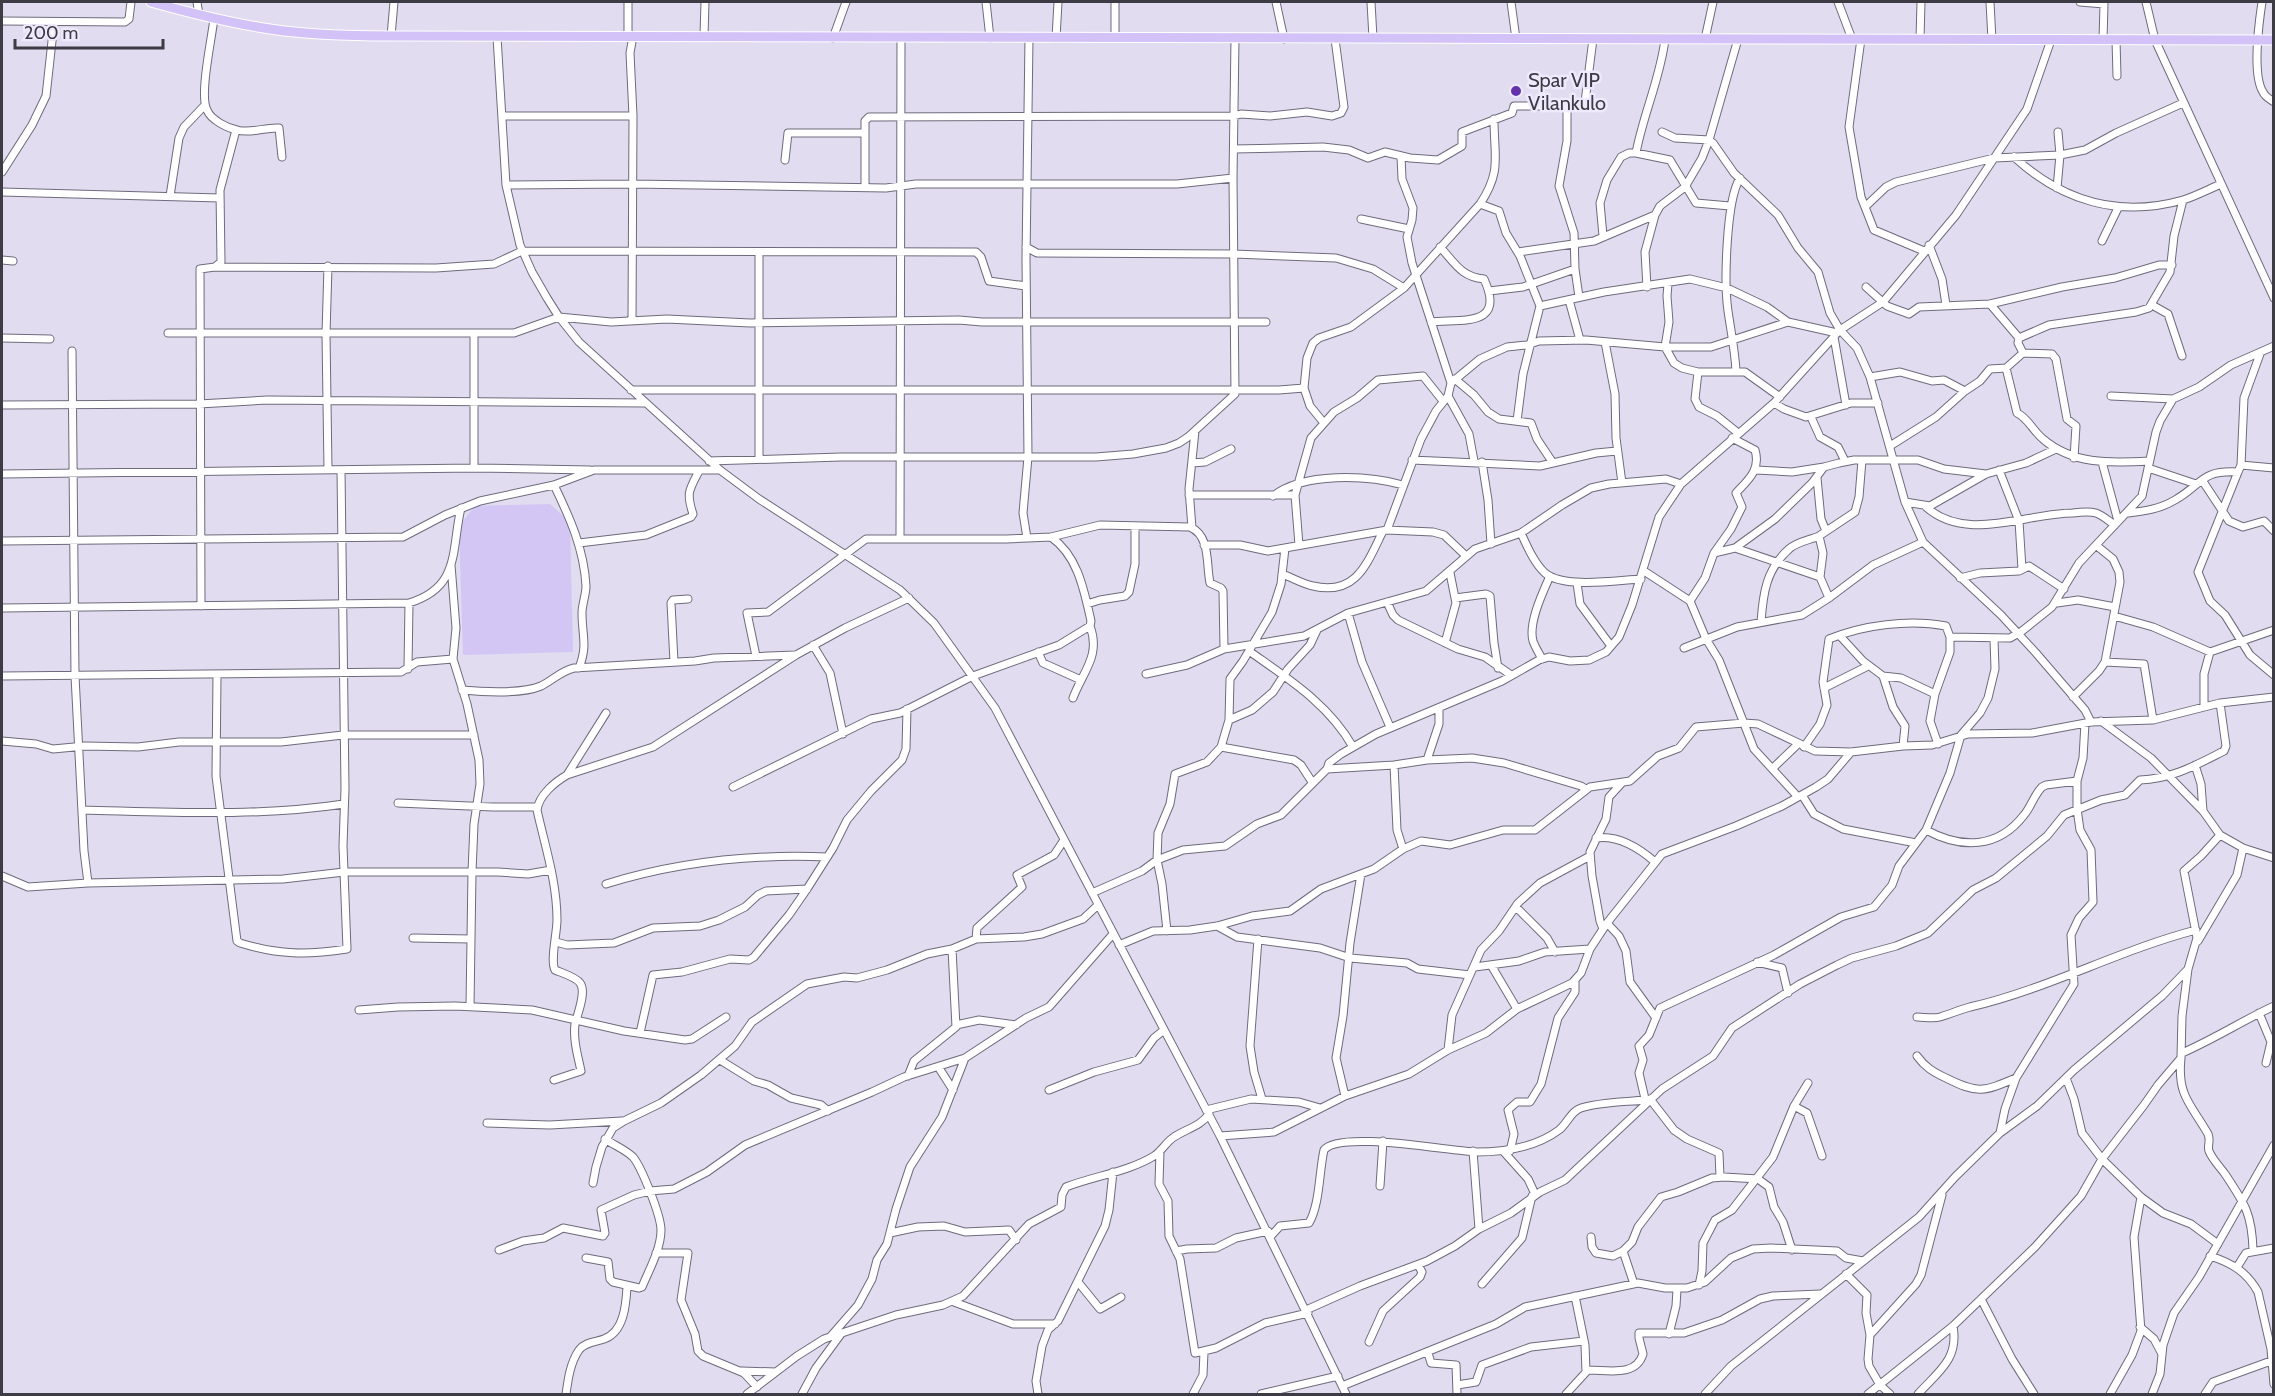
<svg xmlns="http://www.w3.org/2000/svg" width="2275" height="1396" viewBox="0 0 2275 1396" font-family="Cabin,sans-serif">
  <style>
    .green { fill: #d3c6f4 }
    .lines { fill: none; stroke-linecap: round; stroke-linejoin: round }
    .minor-casing { stroke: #6f6b7c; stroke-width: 9 }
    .major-casing { stroke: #fff; stroke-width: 11 }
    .minor { stroke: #fff; stroke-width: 7 }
    .major { stroke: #d3c2f7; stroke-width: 9 }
    .poi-dot { fill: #6432aa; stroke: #eee9fd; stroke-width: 2 }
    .labels { text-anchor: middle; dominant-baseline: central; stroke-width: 5; stroke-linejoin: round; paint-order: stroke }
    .poi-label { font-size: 20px; fill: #3d3b43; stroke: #eee9fd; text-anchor: start }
  </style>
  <rect width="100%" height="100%" fill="#e1dcef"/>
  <path class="green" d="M550,504l20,18 3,130 -110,3 -4,-129 16,-20z"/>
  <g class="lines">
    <g class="minor-casing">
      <path id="minor" d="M197,2l2,13
        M986,2l4,36
        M1115,2v35
        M1276,2l8,37
        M1371,2l2,36
        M1511,2l5,37
        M1838,2l14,37
        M1990,2l2,38
        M2080,2l24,2 -1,36
        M2146,2l9,38 119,258
        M2262,2c-3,20 -10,73 1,90 2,5 7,7 11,10
        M214,18c-2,20 -15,77 -7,92 4,10 20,18 30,20 14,4 28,-3 42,-2l3,29
        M2,21l123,1 4,-3 2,-17
        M391,36l3,-34
        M704,36l1,-34
        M497,37l9,148 14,60 12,27 15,26 12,19 20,25 141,128 39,29 141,91 34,33 61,85 225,428 126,258
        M628,37v-35
        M833,38l13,-36
        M1056,38l2,-36
        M1705,39l8,-37
        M1861,39l-12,88 12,70 4,10 21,-20 10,-5 98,-24 66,-3 25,-5 31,-17 67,-30
        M1920,39l1,-37
        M2116,40l1,36
        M1567,107v34l-8,45 15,47 1,36 4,28
        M502,116h131l-1,205
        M633,116l-3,-63 3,-17
        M1662,132l13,6 34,2 4,3 21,30 44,42 20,33 20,24 12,41 10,17 17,18 13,29 35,125 18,40 78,73 35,38 49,57 6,12
        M1234,149l89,-2 26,3 19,8 17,-6 25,6 28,2 24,-14v-14l50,-19 2,-7h69l2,-4 8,-63
        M1636,153c7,-38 25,-77 29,-114
        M2014,157c48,44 105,61 169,43 13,-4 26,-11 38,-16
        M785,160l3,-27h77
        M2,172l30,-47 14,-29 8,-73
        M506,185l126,-1 254,4 30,-4h261l56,-6 2,-139
        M865,187v-66l4,-4 365,-1 7,-2 29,2 37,-4 25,4 9,-3 3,-6 -9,-68
        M2057,188l3,-33 -2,-23
        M2,192l218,6
        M170,196l9,-58 5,-11 21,-22
        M1480,204l19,7 7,22 14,23 20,50 -17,68 -6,47
        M1865,207l9,23 50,21
        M1361,219l48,10
        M1603,236l-3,-33 7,-23 14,-23 8,-4h7l34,7 26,43 34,3
        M2102,241l16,-33
        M1929,245l13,34 4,26
        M1026,247l11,6 197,1 102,4 37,11 31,19
        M1518,252l76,-11 61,-26
        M2,260l11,1
        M215,267l221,1 58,-4 28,-13 454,1 5,5 8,24 37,5
        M1668,284l-1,12 2,26 -4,25 9,16 8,5 16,4h47l35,25
        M1647,287l-2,-35 10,-37 5,-9 25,-19 17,-29 7,-18 29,-101
        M1866,287l21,19 22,8 10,-7 71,-3 72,-17 53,-9 44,-13h13
        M1489,291l34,-4 52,-18
        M1569,300l11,40
        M1990,304l29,34
        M2152,305l16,9 14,42
        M1540,306l64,-14 86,-13 37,9 40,19 21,15
        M1431,322c33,-3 75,5 53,-43 -23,-2 -29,-16 -44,-32
        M168,333h346l45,-16 52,5 56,-3 83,4 209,-3 23,2h284
        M474,334v134
        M1834,337l12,68
        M2,338l48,1
        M1605,342l10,52 1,44 6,45
        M72,351l3,325 9,175 4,32
        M2023,353l29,1 4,5 11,60 9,7 -2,32
        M2006,368l11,45c11,5 16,18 26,26 30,26 68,24 106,22
        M1736,371c-1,-20 -5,-39 -8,-60 -4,-27 -2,-111 12,-133
        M1698,372l-3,27 4,8 18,9 21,17
        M1870,377l30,-5 32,9 12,-1 21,11 15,-10 10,-12 16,-1 17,-15 -5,-10 1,-5 30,-13 87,-13 13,-4 21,-36 4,-36 9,-36
        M1455,379l19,16 14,17 11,7 32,4 6,16 16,24
        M1451,383l29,-24 27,-12 20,-2 12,-4 47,-1 79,7h46l77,-25 49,11
        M631,390h648l25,-2
        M1448,396l21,38 5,27
        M2111,396l62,3
        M1774,403l10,6 22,8 45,-14h27
        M2,405l197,-1 68,-4 379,3
        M1811,417l9,20 18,10 7,14
        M1324,423l-14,-17 -6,-18 3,-30 6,-15 6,-5 32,-11 53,-39 76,-84c22,-33 14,-47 14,-85
        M1890,446l46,-29 29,-26
        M759,459v-207
        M1412,460l128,6 56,-13 21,-2
        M709,461l132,-4h255l37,-3 33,-6 13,-5 9,-6 47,-43 -2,-216
        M1482,462l6,38 3,44
        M2102,462l16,59
        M1192,463l13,-1 26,-13
        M2241,465l3,-67 16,-44
        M2148,468l48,16
        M328,470l-2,-136 2,-68
        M1756,470l36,2 32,-5
        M1999,470l20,51 3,48
        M2238,472l-40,100 12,29 15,14 25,40 24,20
        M2,474l472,-6 116,2
        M1817,478l4,41 5,12
        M2202,480l27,41 14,6 21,-6 10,10
        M554,485c16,33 30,64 32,101 0,9 -4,18 -4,27 0,23 6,32 -3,55
        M1189,495h106
        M1273,496c31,-24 94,-21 130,-11
        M1905,502l25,4 56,-32 40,-11 30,-14
        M1926,507c40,36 100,6 147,6 7,-1 16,-2 23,0 6,2 13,8 19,12
        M2128,513c17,-2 32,-4 47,-13 28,-16 25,-30 63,-28l3,-7 33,3
        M1192,528l-3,-39 6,-58
        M1387,530l34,-91 15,-28 12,-15 3,-13 -39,-120 -5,-26 5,-17 1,-12 -11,-29 -1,-23
        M1521,533c6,13 13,30 24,40 19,16 73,7 96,6
        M900,538l1,-500
        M1027,538l-4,-25 5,-56 -2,-198 3,-221
        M2,541l401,-4 42,-22 35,-14 74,-16 40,-15h126
        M579,543l67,-8 45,-18 2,-3c-7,-21 -4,-24 6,-43
        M1204,545h36l28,6 119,-21 46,2 11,3 21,20
        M1299,545l-4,-50 16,-57 23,-26 23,-14 21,-18 45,-4 20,25
        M1735,548l85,29
        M1714,553l17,-24 11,-22 -6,-14c12,-13 25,-23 19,-43l-23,-12
        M451,565l5,63 -3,31 14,45 12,56 1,24 -6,40 -2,48 -2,134
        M1644,571l46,30
        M1282,574c11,4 21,10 31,12 44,10 54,-23 70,-55
        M1960,578l20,-5 39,-2 10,-5 35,23
        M1577,583l3,21 31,42
        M1455,598l31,-4 4,2 4,47 4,25
        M1829,598l-9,-21 3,-24 -4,-17 36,-24 4,-15 3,-37
        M1387,602l6,13 5,5 60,29 27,8 26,18
        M2057,603l21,-3 37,7
        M1087,604l13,-4 25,-4 4,-4 6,-28v-38
        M201,606l-1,-337 15,-2 6,-5 -1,-72 16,-60
        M2,608l407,-5c52,-16 42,-53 52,-95
        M1348,613l14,49 28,65
        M2114,616l39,11 57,25 64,-22
        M1761,622c2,-28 5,-53 28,-73 7,-7 21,-9 30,-13
        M1840,636l23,25 20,15 18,2 34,16
        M1445,643l11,-40 -6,-30
        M813,645l17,28 13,61
        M1684,648l53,-21 65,-12 27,-17 44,-33 50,-23
        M1249,651c38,27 80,53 104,96
        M1038,652l5,11 38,17
        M756,656l-9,-43 21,-1 98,-73h141l44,-2 49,-12 90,2c21,9 16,38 20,56l11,5 2,3 1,58
        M1542,659c-3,-6 -7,-12 -9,-18 -5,-18 10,-49 17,-65
        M674,662l-3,-59 2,-3 15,-1
        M2105,662l39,2 9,56
        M408,669l1,-66
        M1146,674l41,-9 37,-16 80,-13 44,-23 78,-22 49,-42 46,-16 41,-28 29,-17 18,-4 57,-5 15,5
        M217,675l-1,101 21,165 3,2c39,12 67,12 107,6l-4,-103 2,-57 -4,-319
        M2,676l399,-4 16,-10 36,-3
        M1883,676l10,31 12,19 -2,20
        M1824,688l44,-22
        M462,690c21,2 60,4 79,-4 12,-6 20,-15 33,-18l121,-7 19,-3 81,-3
        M2073,697l26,-26 6,-9 15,-80 -1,-10 -6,-13 -16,-13
        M1073,698c10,-27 28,-42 17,-72
        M2204,707v-33l6,-22
        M1229,720l23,-10 21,-18 15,-23 22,-24 7,-15
        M2101,721l50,37 52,53 17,24 23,13 31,10
        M2085,723l-2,35 -6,23v28l3,21 11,20 2,52 -14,16 -8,17 3,49 -58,94 -11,31 -5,24 37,-27 37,-36 88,-74 26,-27 9,-31 -13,-67 17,-15 19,-21
        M2,741l34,3 17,5 32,-3 53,1 41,-5h102l62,-7h131
        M1938,744l-8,-23 5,-27 15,-42v-15
        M1221,747l73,13 7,5 11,17
        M1804,747l16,-23 7,-19 -4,-23 6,-43c34,-14 80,-20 117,-13l4,11 60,1 12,-7 30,-24 27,-44 63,-67 14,-64 4,-11 13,-22 26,-12 32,-22 43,-19
        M1427,760l45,-2 32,5 77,23 5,3
        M1394,765l3,65 6,19
        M2195,765l6,19 2,27
        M1773,768l25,-24
        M1327,769l67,-4 33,-5 12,-36v-16
        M567,775l39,-62
        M733,787l138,-68 29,-6 73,-37 86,-31 31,-19 1,-5c-7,-31 -13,-65 -40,-84
        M1802,795l12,19 29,15 73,14
        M1798,797l-44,-48 -35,-89 -13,-21 -16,-38 15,-23 9,-25 21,-5 40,-29 37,-36 12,-16 15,-4 15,-3h64l26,9 42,5
        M398,803l95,4h44
        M83,810c87,2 175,7 261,-6
        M1926,830c35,19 72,19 98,-15 7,-8 10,-20 18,-28l4,-2 31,-4
        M1596,838c22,-3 43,10 59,24
        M2,876l26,11 60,-4 195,-4 61,-7h154l30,2 23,-4
        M606,884c71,-22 147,-30 221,-27
        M1092,893l50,-22 15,-11 1,-27 12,-29 5,-30 32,-12 14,-15 8,-27 1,-41 13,-18 29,-49 9,-28 4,-36
        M1516,907l31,31 8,14
        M1607,923l12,13 7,15 4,31 26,36
        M1217,926l20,11 83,11 30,10 57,5 11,6 52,6
        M1603,929l-3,-8 -8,-45 -2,-24 16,-33 3,-22 12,-13
        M1167,931l-5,-47 -5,-24 26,-10 42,-4 32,-22 24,-9 46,-46 2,-6 12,-9 35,-20 126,-53 37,-21 10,-3 21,4 19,-1 17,-8 13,-15 13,-32 27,-88 22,-33 93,-81 66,-73 43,-28 73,-87 71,-106 24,-69
        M413,938l58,1
        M976,939l1,-11 45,-41 -5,-12 37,-20 10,-15
        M1258,939l-8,107 4,26 8,27
        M2198,941l39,-66 6,-27
        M556,942l11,3 47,-2 39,-15 47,-2 19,-6 26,-13 13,-12 8,-4 41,-2
        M1119,945l34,-14 37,-1 27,-4 35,-10 38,-5 31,-22 53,-20 29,-20 18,-8 29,4 53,-15h32l55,-43 40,-6 28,-25 21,-8 17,-21 48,-4 14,1 57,27 36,1 52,-6 29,-1 36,-11 64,-1 59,-11 62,-2 67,-17 54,-6
        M1757,962l25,6 6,25
        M1491,965l26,44
        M1475,967l44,-6 26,-9 45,-3
        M359,1010l39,-3 57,-1 77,4 92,21 61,9 7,-1 34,-22
        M2259,1013l12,29 -5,21
        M1917,1017c7,0 16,2 23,0 10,-3 19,-7 30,-10 78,-18 149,-57 226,-77
        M956,1025l23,-5 37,5
        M640,1033l13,-58 29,-3 48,-13 19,1 5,-3 35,-42 18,-26 26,-41 14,-28 24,-29 31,-31 4,-11 1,-40
        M1448,1050l4,-35 29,-65 18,-19 19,-28 22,-20 50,-27
        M2182,1053c32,-14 60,-32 92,-47
        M1917,1056c8,11 16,16 29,22 32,16 37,14 70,0
        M2181,1058c-4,38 10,46 27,76 3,7 -1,12 1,17 3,8 11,16 16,23 20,30 27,40 28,76
        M720,1060l34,21 14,4 23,13 30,7 7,6
        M939,1068l14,22
        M908,1076l6,-15 42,-34 -4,-78
        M2066,1078l8,21 8,34 20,26 39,38 22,16 28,11 27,20
        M554,1080l27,-9c-3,-15 -8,-30 -6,-47 2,-9 12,-32 5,-41 -4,-6 -18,-10 -25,-13 -5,-9 2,-37 2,-50 0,-38 -12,-74 -20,-110 2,-15 18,-28 30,-35l86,-28 143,-92 49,-27 64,-30
        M1049,1090l45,-18 44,-12 16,-22 10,-8
        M1345,1096l-9,-38 7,-42 7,-73 11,-69
        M1650,1099l24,31 13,9 32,14 1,24
        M1646,1103l-7,-30 4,-13 -4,-14 10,-11 11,-27 114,-53 67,-38 33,-10 18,-22 7,-19 27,-36 24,-57 11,-38 19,-22 8,-15 7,-29 -1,-30
        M1794,1106l13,7 15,43
        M1206,1110l45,-11 48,3 21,6
        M487,1123l63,2 72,-4
        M1220,1136l54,-4 71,-36 64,-22 39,-24 38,-17 31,-24 55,-26 9,-10 9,-24 17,-26 55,-69 74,-28 46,-20 34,-19 12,-8 23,-27
        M1160,1151l-1,33 9,17 1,35 11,23 15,94 21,-5 49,-25 43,-10
        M1473,1151l6,78
        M1503,1151l25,28 7,15
        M1510,1151l4,-17 -6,-24 9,-8h13l11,-18 17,-66 17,-26v-11
        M593,1183l3,-16 6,-20 11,-19 11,-7 37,-18 40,-28 34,-29 17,-24 55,-38 37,-7 13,1 30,-8 40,-16 25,-5 24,-10 48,-2 18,-3 41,-15 15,-14
        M1380,1186l3,-45
        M890,1233l28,-6 26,-1 21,6 44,-2 7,10
        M1271,1236l9,-10 29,-3c11,-19 10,-51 15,-73 15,-20 124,1 152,2 29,0 59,-4 83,-22 8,-6 12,-19 22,-22 18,-6 45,-6 64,-8
        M1591,1237l1,10 4,6 17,3 10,-5 9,-9 6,-15 23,-30 17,-5 34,-14 12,-1 34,2 11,8 5,20 9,15 9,28
        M499,1250l24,-9 21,-3 19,-10 40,8 2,-3 -4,-23 33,-15 16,-4 24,-2 33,-17 38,-27 127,-53 32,-15 61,-19 61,-40 23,-11 64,-73
        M1176,1251l11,-2 29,-1 20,-10 32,-7
        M1623,1251l11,33
        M656,1253h32l-7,47 14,34 3,17 5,5 41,17 13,14
        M2210,1256c22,7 37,16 48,36l13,57 3,35
        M586,1258l22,4 2,17 3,3 26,6 3,-1c7,-17 19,-38 19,-57 0,-14 -19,-62 -28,-73 -7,-7 -19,-12 -28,-18
        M2237,1267l9,-14 28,-5
        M1846,1274l21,21 -1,18 4,22 -2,24 1,7 11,19 10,9
        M1078,1282l22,27 21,-12
        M1482,1284l40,-46 10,-42
        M1699,1285l3,-14 1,-28 12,-23 17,-10 41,-53 21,-51 14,-23
        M1575,1296l10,49 1,27
        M1981,1299l31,60 22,35
        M954,1302l59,22h42
        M1306,1310l54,-24 67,-25 28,-15 24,-17 32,-16 29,-21 25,-12 97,-91 51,-33 19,-28 68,-44 37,-19 15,-7 44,-12 32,-13 45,-43 23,-12 51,-42 17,-21 37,-15 24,-5 15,-15c32,-1 56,-15 84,-29l2,-5 -6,-43
        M2140,1327l14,12 8,15
        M1669,1334l7,-28 1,-17
        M1870,1335l46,-51 5,-9 21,-80
        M831,1336l27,-31 14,-26 5,-19 10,-16 9,-35 14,-42 32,-50 23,-59
        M1369,1342l14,-31 37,-34 2,-5 -4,-7
        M1428,1353l3,10 25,2 1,29
        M741,1371l35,1
        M1457,1385l19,-3 6,-17 49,-18 53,-6
        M1342,1386l154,-62 29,-17 113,-24 27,5h22l18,-6 26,-24 22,-9 18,-1 66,3 9,7 17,3
        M566,1394c2,-14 4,-31 13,-44 6,-8 17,-8 25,-11 20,-7 22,-34 23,-52
        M747,1394l50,-38 27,-17 72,-24 47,-10 20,-9 66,-72 32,-17 1,-12 4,-8c28,-11 62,-15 88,-31 8,-5 12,-14 20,-19 12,-8 27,-11 35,-23
        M802,1394l14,-26 25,-34
        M1038,1394l-2,-13 6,-35 6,-16 10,-9 47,-95 4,-16 4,-38
        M1193,1394l10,-19 1,-23
        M1261,1394l77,-18
        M1566,1394l22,-24c21,0 48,7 55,-16l-4,-16v-5h45l38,-13 38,-21 13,-3 47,-2
        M1705,1394l26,-28 188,-149 36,-40 45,-44
        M1868,1394l85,-68 82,-79 46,-51 21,-37 42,-54 14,-20 23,-27 1,-42 6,-47
        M1918,1394c21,-23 41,-35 35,-68
        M2110,1394l22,-39 9,-24 -7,-94 7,-40
        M2152,1394l8,-20 3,-29 11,-32 25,-36 75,-132
        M2205,1394l8,-12 58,-21"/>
    </g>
    <g class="major-casing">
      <path id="major" d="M151,2c39,11 78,21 119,27 39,6 80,7 121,7l1883,4"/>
    </g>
    <use href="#minor" class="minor"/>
    <use href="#major" class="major"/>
  </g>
  <circle class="poi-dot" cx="1516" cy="91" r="6"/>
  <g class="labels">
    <g class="poi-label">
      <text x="1528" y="80">Spar VIP<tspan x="1528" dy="23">Vilankulo</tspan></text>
    </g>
  </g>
  <rect width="2275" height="1396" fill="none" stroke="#3d3b43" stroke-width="6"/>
  <path d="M15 39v9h148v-9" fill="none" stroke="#3d3b43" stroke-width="3"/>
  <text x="24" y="39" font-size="18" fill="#3d3b43" stroke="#eee9fd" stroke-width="4.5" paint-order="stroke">200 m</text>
</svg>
